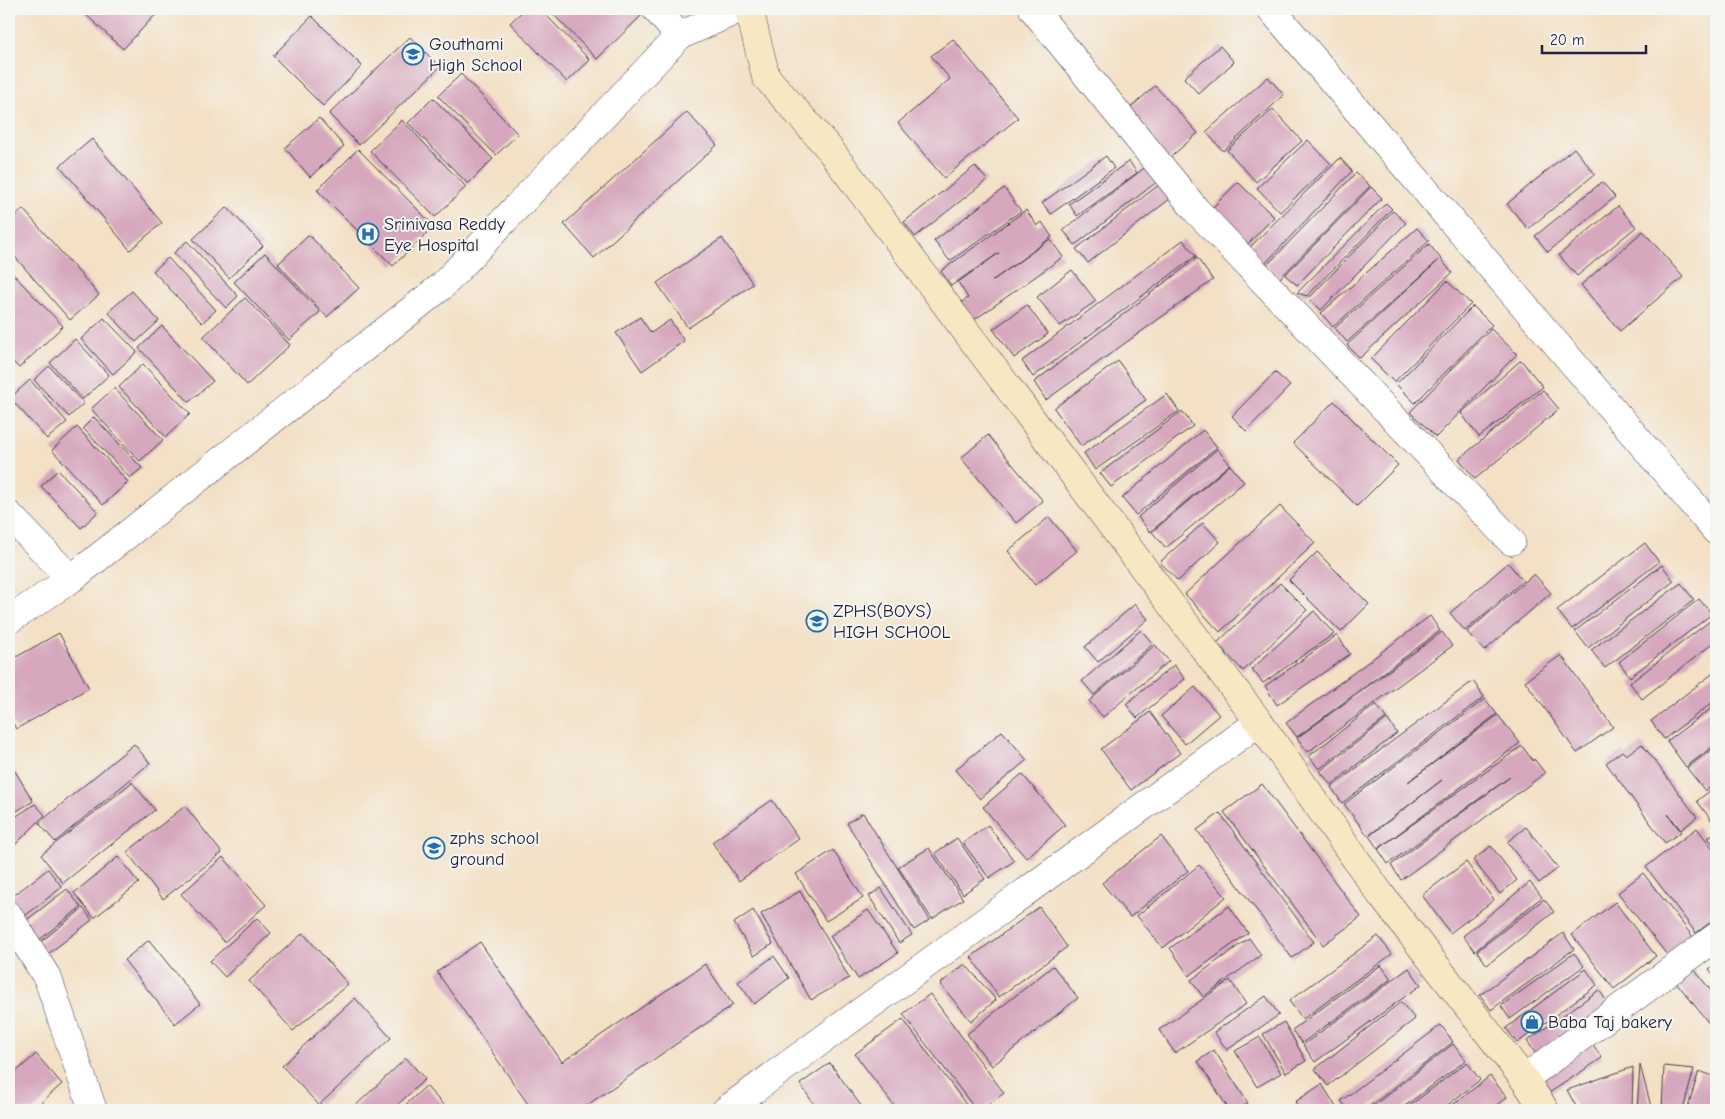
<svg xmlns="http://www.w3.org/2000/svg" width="1725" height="1119" viewBox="0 0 1725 1119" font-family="'Comic Neue',sans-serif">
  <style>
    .building { fill: #d6a7bd }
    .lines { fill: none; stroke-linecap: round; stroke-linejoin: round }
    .minor-casing { stroke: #413e50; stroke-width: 29 }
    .secondary-casing { stroke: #413e50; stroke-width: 29 }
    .minor { stroke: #fff; stroke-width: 28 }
    .secondary { stroke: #f7e8c3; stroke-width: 28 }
    .labels { text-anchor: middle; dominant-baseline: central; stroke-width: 4; stroke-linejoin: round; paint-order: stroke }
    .poi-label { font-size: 18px; fill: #22223b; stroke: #f6f6f2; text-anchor: start }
  </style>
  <rect width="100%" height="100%" fill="#f6f6f2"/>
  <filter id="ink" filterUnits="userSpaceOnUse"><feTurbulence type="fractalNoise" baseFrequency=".02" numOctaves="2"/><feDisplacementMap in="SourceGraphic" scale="10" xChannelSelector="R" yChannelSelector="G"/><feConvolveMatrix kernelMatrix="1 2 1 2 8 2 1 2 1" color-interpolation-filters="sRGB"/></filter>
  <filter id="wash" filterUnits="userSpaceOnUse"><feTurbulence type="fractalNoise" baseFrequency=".0096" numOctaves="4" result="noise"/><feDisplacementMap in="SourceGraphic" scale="20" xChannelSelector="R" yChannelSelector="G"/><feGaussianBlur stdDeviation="1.12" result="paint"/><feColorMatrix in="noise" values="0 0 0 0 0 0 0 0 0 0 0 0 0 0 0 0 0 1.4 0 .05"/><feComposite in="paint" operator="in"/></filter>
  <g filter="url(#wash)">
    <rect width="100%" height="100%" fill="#f3e0c5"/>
    <g id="blocks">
      <path class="building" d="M80,9h81l-38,40z
        M525,9h15l50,51 -23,22 -57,-59z
        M548,9h88l6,6 -45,44z
        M312,16l50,50 -39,40 -50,-50z
        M410,37l30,30 -81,78 -30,-31z
        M953,39l65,79 -74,60 -46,-55 52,-44 -19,-23z
        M1220,46l14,16 -35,32 -15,-16z
        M461,74l57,60 -22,21 -58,-59z
        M1268,77l16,18 -61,56 -17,-19z
        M1155,86l43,47 -33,29 -43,-47z
        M433,98l60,61 -25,25 -60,-61z
        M1273,109l29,32 -46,41 -29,-32z
        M687,112l30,33 -123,113 -30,-34z
        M319,118l25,28 -34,31 -25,-29z
        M402,120l64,67 -31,30 -65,-66z
        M92,139l70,84 -32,27 -70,-84z
        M1308,140l23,24 -51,48 -23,-24z
        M1574,148l21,26 -67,55 -21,-25z
        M358,149l76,77 -41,40 -76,-76z
        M1106,156l8,12 -63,46 -9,-11z
        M1340,158l12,13 -90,96 -16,-16z
        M1129,161l8,12 -60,43 -8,-12z
        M975,166l12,14 -72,57 -11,-15z
        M1147,166l11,15 -83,64 -12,-15z
        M1356,173l14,13 -90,92 -13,-13z
        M1238,182l36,35 -29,30 -37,-35z
        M1602,182l13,15 -67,55 -13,-16z
        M1160,184l11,14 -83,65 -12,-14z
        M1371,187l11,11 -85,87 -12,-10z
        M1004,188l17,23 -71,50 -16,-20z
        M1386,203l6,6 -85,87 -10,-3z
        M1618,206l18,21 -59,49 -18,-21z
        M227,207l36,39 -34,32 -36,-39z
        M23,209l76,86 -29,25 -61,-70v-28z
        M1026,210l11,16 5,-4 10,15 -60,44 58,-42 13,18 -89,63 -12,-18 6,-4 -10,-16 41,-29 -48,33 -10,-15z
        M1393,211l13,12 -85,87 -12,-12z
        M1417,228l12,13 -96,86 -12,-14z
        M1643,231l40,46 -63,54 -39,-46z
        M309,235l50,53 -32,29 -49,-53z
        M722,238l31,46 -65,44 -31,-45z
        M1183,240l13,16 -163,121 -11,-16z
        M187,241l51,55 -12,12 -52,-55z
        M1429,244l23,29 -92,85 -13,-13 92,-85 -92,82 -12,-14z
        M265,253l55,59 -31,28 -55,-58z
        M168,258l48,52 -14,13 -49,-52z
        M1197,258l16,22 -167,120 -12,-18z
        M9,270l54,56 -44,42 -10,-10z
        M1072,270l24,31 -36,25 -23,-29z
        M1447,281l24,23 -77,78 -23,-23z
        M132,291l27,30 -23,21 -28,-30z
        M245,298l45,47 -43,40 -44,-48z
        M1027,305l21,29 -34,24 -21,-29z
        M1473,306l19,19 -77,78 -19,-19z
        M640,317l11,16 19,-13 14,21 -42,30 -26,-38z
        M104,318l33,34 -24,22 -32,-35z
        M162,326l51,55 -24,21 -50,-54z
        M1491,329l26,25 -81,83 -26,-25z
        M75,339l34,36 -26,24 -33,-36z
        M1521,360l22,27 -64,50 -18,-24z
        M1118,361l28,39 -65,46 -27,-38z
        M143,364l47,50 -24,23 -47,-50z
        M49,366l35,37 -15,14 -35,-37z
        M1275,372l15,14 -44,45 -14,-15z
        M30,380l37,42 -20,17 -37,-41z
        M114,388l49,52 -23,21 -49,-52z
        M1543,390l16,19 -84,70 -16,-20z
        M1167,394l12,17 -84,59 -11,-17z
        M1334,401l64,64 -41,41 -64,-63z
        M1182,411l11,15 -82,61 -11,-14z
        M94,417l48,51 -12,10 -47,-50z
        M77,427l51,55 -25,23 -51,-55z
        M1203,430l14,17 -81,68 -14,-17z
        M988,435l55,66 -27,22 -55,-65z
        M1217,449l13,15 -80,68 -12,-15z
        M1230,465l14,17 -78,66 -14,-16z
        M58,470l40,42 -17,16 -40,-42z
        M1280,506l35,37 -95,89 -35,-38z
        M1049,517l28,34 -42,34 -27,-34z
        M1203,523l17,19 -42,39 -18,-19z
        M1645,543l14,19 -87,67 -15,-19z
        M1317,552l52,52 -28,28 -52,-52z
        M1508,563l15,18 -58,50 -15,-18z
        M1662,565l12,16 -86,67 -13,-17z
        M1534,574l17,19 -67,58 -17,-19z
        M1280,583l27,27 -64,61 -26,-28z
        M1681,583l13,17 -89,68 -14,-18z
        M1699,599l13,15 -82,63 -11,-15z
        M1135,604l13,15 -50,43 -13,-15z
        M1314,611l20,23 -71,49 -11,-14z
        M1430,616l10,15 -143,106 -11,-14z
        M1715,617l1,2v22l-74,58 -12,-16z
        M1141,630l12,14 -59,51 -12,-14z
        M1442,632l10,14 -144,106 -11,-14z
        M59,633l30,55 -73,41 -7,-13v-55z
        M1337,635l13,19 -73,51 -12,-19z
        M1155,645l14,16 -66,56 -14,-16z
        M1561,655l52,72 -36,26 -52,-72z
        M1174,665l11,14 -48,39 -11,-14z
        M1716,671v29l-52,39 -13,-18z
        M1473,681l11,16 -142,106 -11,-16z
        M1195,687l24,28 -34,29 -24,-28z
        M1485,699l12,15 -89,68 90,-67 22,28 -142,106 -9,-13 73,-56 -74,56 -24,-32z
        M1376,704l10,14 -67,51 -10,-13z
        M1716,705v39l-30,23 -19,-26z
        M1150,712l30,41 -49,37 -30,-41z
        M1387,719l10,14 -66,52 -11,-14z
        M1002,731l25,29 -47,39 -25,-29z
        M134,744l16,19 -95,79 -16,-19z
        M1642,744l55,73 -16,13 -13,-16 13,18 -16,11 -59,-80 16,-12 4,4z
        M1522,746l11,15 1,-2 11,14 -144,107 -10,-15 119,-88 -122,87 -10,-15z
        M1716,746v37l-11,8 -18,-23z
        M15,771l18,30 -24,15v-41z
        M1022,774l43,51 -39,33 -43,-51z
        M132,782l23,28 -92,73 -22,-28z
        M1262,784l99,133 -38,28 -99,-133z
        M1716,786v32l-4,3 -15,-20z
        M772,800l27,39 -60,42 -27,-39z
        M35,804l10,11 -36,36v-30z
        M185,806l37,47 -59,46 -36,-47z
        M863,813l67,107 -16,10 -67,-107z
        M1220,813l94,129 -22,16 -95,-128z
        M988,825l26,36 -25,17 -26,-35z
        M1526,827l32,41 -19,15 -32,-41z
        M1697,828l19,25v65l-20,15 -50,-66z
        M1716,831v17l-8,-10z
        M1161,836l27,35 -58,46 -28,-34z
        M957,838l28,41 -22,15 -28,-41z
        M1491,846l26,34 -17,14 -27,-34z
        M929,848l34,51 -31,20 -34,-52z
        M833,850l30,48 -37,23 -30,-47z
        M118,857l21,26 -45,35 -20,-25z
        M223,857l43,48 -42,37 -43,-48z
        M1466,862l28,38 -44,33 -28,-38z
        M1199,865l27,32 -63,51 -26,-32z
        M48,869l14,18 -41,32 -12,-16v-4z
        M1643,873l50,64 -25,19 -50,-63z
        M1530,882l12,15 -67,54 -12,-15z
        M881,888l31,47 -13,8 -30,-47z
        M67,889l14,18 -42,33 -15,-18z
        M800,891l49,87 -38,22 -50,-86z
        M1544,899l10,13 -67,53 -10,-14z
        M1615,902l41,54 -42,33 -42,-54z
        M1229,906l19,27 -59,43 -19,-28z
        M1039,907l28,40 -68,50 -28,-40z
        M83,908l9,12 -44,34 -9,-11z
        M753,910l20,34 -19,12 -20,-33z
        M868,910l30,43 -40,26 -28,-43z
        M257,918l14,15 -46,44 -15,-16z
        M303,933l45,51 -55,47 -44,-50z
        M1563,933l11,16 -83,61 -11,-15z
        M1378,936l14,18 -89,65 -14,-18z
        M1249,938l12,17 -58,42 -12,-17z
        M149,940l51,64 -25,20 -51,-64z
        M480,942l82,120 143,-98 28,41 -153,105h-48l-95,-138z
        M1574,953l10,13 -74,53 -9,-13z
        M774,956l15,22 -35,26 -16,-22z
        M965,964l31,36 -25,21 -31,-37z
        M1716,964v14l-7,-9z
        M1381,965l10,14 -89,64 -10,-13z
        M1053,966l25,32 -86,68 -25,-32z
        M1409,968l12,17 -106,77 -12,-17z
        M1693,968l23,29v35l-40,-50z
        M1586,969l11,16 -80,58 -11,-15z
        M1230,980l16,24 -71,49 -16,-23z
        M1599,990l13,19 -72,51 -13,-19z
        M930,994l74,99 -23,17h-5l-73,-96z
        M1266,996l13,19 -52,35 -13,-18z
        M355,998l36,40 -72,67 -37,-39z
        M1401,1002l14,17 -87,67 -13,-17z
        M903,1019l67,91h-73l-42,-56z
        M1284,1022l22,39 -20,12 -23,-39z
        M1441,1025l12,17 -88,68h-16l-8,-9z
        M1260,1037l21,36 -24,14 -22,-36z
        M1592,1043l10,15 -53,35 -10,-15z
        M1453,1044l13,16 -66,50h-32z
        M1214,1050l34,53 -10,7h-9l-31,-49z
        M36,1054l26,30 -29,26h-24v-32z
        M406,1058l19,21 -33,31h-41z
        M1467,1062l13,18 -39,30h-37z
        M830,1063l34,47h-46l-18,-26z
        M1640,1065l12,45h-15z
        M1664,1066l30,3 -11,41h-21z
        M1633,1067l-1,43h-54l-11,-20z
        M1699,1071l17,6v33h-29z
        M1490,1076l17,21 -17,13h-44z
        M1322,1084l16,26h-37l-6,-8z
        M426,1086l22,24h-48z"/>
    </g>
  </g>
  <g filter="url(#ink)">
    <use href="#blocks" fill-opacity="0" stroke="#413e50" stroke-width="1"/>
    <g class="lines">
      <g class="minor-casing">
        <path id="minor" d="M656,9l23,27
          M1033,9l163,201 315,331
          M1271,9l445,522
          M9,515l62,64
          M9,620l62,-41 371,-293 237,-250 60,-27
          M9,916l39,63 45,131
          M1524,1079l192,-142
          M726,1110l533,-388"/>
      </g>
      <g class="secondary-casing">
        <path id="secondary" d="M749,9l17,68 61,69 432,576 122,173 143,184 21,31"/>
      </g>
      <use href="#minor" class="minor"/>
      <use href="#secondary" class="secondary"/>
    </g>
  </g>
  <defs>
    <g id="school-ring" transform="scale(1.125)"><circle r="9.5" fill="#f6f6f2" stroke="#1f6fb2" stroke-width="1.5"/><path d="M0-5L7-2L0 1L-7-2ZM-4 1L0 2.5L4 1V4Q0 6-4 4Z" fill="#1f6fb2"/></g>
    <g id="hospital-ring" transform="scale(1.125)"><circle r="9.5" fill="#f6f6f2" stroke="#1f6fb2" stroke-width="1.5"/><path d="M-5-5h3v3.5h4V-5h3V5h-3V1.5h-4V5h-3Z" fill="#1f6fb2"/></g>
    <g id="shop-ring" transform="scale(1.125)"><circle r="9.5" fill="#f6f6f2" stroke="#1f6fb2" stroke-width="1.5"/><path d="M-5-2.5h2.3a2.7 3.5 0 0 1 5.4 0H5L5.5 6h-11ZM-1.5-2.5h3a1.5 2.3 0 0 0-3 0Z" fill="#1f6fb2"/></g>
  </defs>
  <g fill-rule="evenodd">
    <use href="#school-ring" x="413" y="54"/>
    <use href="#hospital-ring" x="368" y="234"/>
    <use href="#school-ring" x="817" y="621"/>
    <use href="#school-ring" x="434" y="848"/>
    <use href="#shop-ring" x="1532" y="1022"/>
  </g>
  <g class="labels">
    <g class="poi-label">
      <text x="429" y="44">Gouthami<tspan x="429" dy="21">High School</tspan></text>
      <text x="384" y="224">Srinivasa Reddy<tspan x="384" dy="21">Eye Hospital</tspan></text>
      <text x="833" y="611">ZPHS(BOYS)<tspan x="833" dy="21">HIGH SCHOOL</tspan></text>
      <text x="450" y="838">zphs school<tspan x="450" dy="21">ground</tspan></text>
      <text x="1548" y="1022">Baba Taj bakery</text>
    </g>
  </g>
  <rect width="1725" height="1119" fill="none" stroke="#f6f6f2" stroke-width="30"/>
  <path d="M1542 45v8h104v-8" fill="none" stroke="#22223b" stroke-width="2.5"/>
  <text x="1550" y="45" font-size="15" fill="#22223b" stroke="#f6f6f2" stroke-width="4" paint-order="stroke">20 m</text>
</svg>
